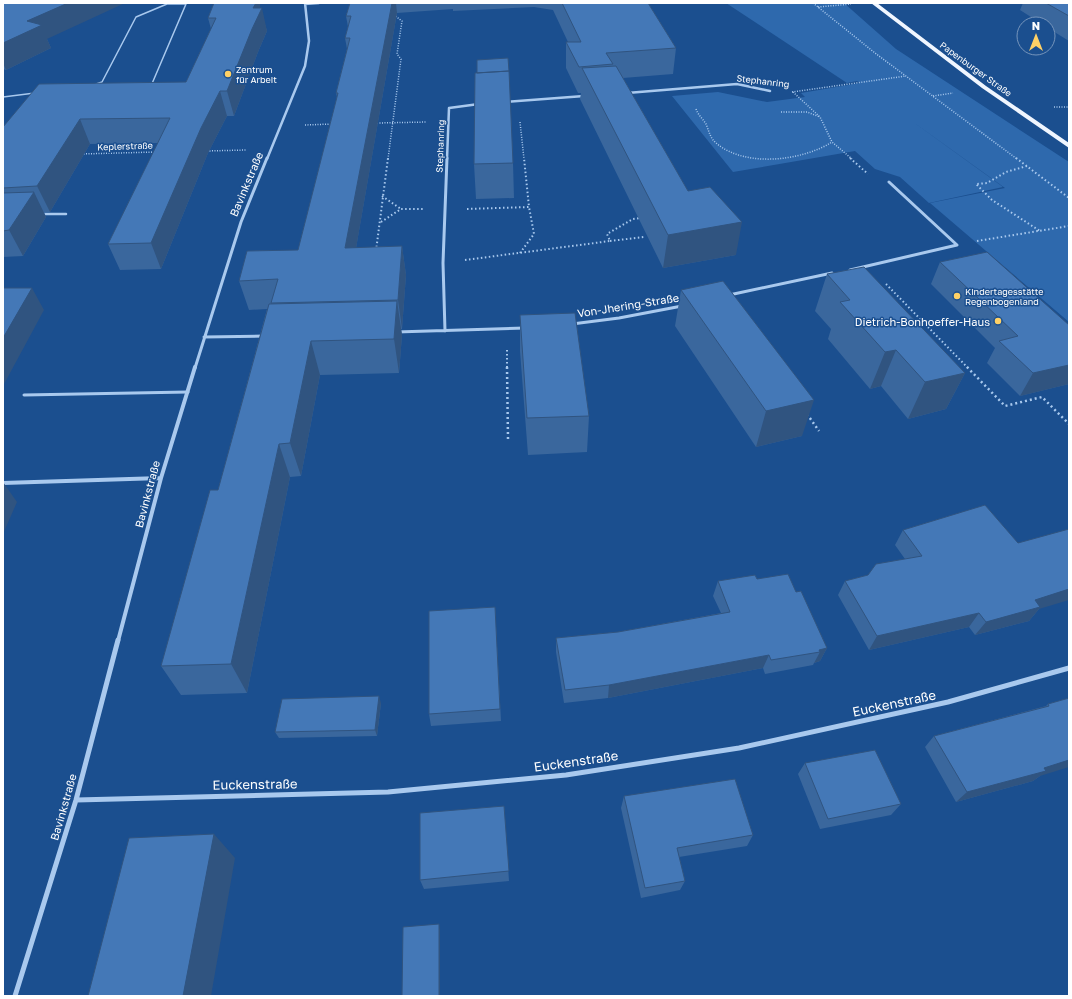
<svg xmlns="http://www.w3.org/2000/svg" width="1072" height="999" viewBox="0 0 1072 999" font-family="'Golos Text',sans-serif">
  <style>
    .green { fill: #2e69ad }
    .lines { fill: none; stroke-linecap: round; stroke-linejoin: round }
    .path-far2 { stroke: #a9c9ee; stroke-width: 1.5; stroke-dasharray: 1 1.5; stroke-linecap: butt }
    .path-far1 { stroke: #a9c9ee; stroke-width: 2; stroke-dasharray: 1.5 2.5; stroke-linecap: butt }
    .path { stroke: #a9c9ee; stroke-width: 2.5; stroke-dasharray: 2 3; stroke-linecap: butt }
    .lane-far2 { stroke: #a9c9ee; stroke-width: 1.5 }
    .lane-far1 { stroke: #a9c9ee; stroke-width: 2.5 }
    .lane { stroke: #a9c9ee; stroke-width: 3 }
    .street-far3 { stroke: #a9c9ee; stroke-width: 2.5 }
    .street-far2 { stroke: #a9c9ee; stroke-width: 3 }
    .street-far1 { stroke: #a9c9ee; stroke-width: 4 }
    .street { stroke: #a9c9ee; stroke-width: 5 }
    .primary { fill: #f0f6ff; fill-rule: evenodd }
    .wall { fill: #3a679d }
    .shaded-wall { fill: #305480 }
    .building { fill: #4478b7; stroke: #305480 }
    .poi-dot { fill: #ffd166; stroke: #1b4f8f; stroke-width: 1.5 }
    .labels { text-anchor: middle; dominant-baseline: central; stroke-width: 3; stroke-linejoin: round; paint-order: stroke }
    .far-poi-label { font-size: 9px; fill: #fff; stroke: #1b4f8f; text-anchor: start }
    .far-street-label { font-size: 9px; fill: #fff; stroke: #1b4f8f }
    .street-label { font-size: 11px; fill: #fff; stroke: #1b4f8f }
    .poi-label { font-size: 11px; fill: #fff; stroke: #1b4f8f; text-anchor: end }
    .near-street-label { font-size: 13px; fill: #fff; stroke: #1b4f8f }
  </style>
  <rect width="100%" height="100%" fill="#1b4f8f"/>
  <path class="green" d="M726,3h118l52,46 173,113v160l-139,-119 75,-15 -96,-69 94,68 -74,16 -29,-26 -25,-8 -20,-18 -122,21 -61,-76 46,-4 49,10 38,-5 -4,-4 59,-10 -3,-2 -10,2z"/>
  <g class="lines">
    <path class="path-far2" d="M813,3l62,50 142,106
      M818,7l33,-3
      M792,92l114,-16
      M793,92l27,25 12,25 20,17
      M933,96l20,-3
      M1054,107h15
      M696,109c2,6 7,10 10,15 3,7 4,14 10,19 29,25 86,18 116,-1
      M781,112h26l13,5
      M520,122l4,37
      M377,123l50,-1
      M305,125l27,-1
      M207,151l39,-1
      M81,154l75,-2
      M388,159l13,-100 -4,-5 5,-33 -8,-6"/>
    <path class="path-far1" d="M850,158l18,16
      M1016,158l53,40
      M1027,166l-21,6 -19,11 -11,1 16,16 48,31
      M382,196l19,13
      M467,209l62,-2 -5,-49
      M381,222l20,-13h23
      M610,241l34,-4
      M977,241l92,-15
      M376,251l12,-93
      M520,253l14,-19 -5,-27
      M465,260l145,-19 -3,-7 26,-15 7,-1
      M886,284l82,84
      M507,350v18"/>
    <path class="path" d="M507,367l1,72
      M967,367l38,39 37,-9 27,27
      M807,414l12,17"/>
    <path class="lane-far2" d="M96,84l6,-2 34,-65 31,-13h19l-35,82
      M3,97l32,-4"/>
    <path class="lane-far1" d="M42,214h24"/>
    <path class="lane" d="M24,395l164,-3"/>
    <path class="street-far3" d="M305,4l14,-1
      M627,93l110,-9 33,7
      M505,102l79,-6
      M267,159l38,-93 4,-25 -4,-38
      M447,159l2,-51 30,-4"/>
    <path class="street-far2" d="M850,270l107,-25 -68,-63
      M729,295l103,-22
      M572,324l47,-6 63,-12
      M445,331l-2,-68 4,-105
      M396,332l129,-4
      M204,337l61,-1
      M195,368l46,-146 26,-64"/>
    <path class="street-far1" d="M3,483l158,-5
      M118,641l43,-163 34,-111"/>
    <path class="street" d="M76,800l312,-8 178,-17 173,-27 209,-46 121,-34
      M15,996l61,-196 42,-160"/>
    <path class="primary" d="M871,3h6l109,83 83,57v5l-87,-60z"/>
  </g>
  <path class="wall" d="M3,3l44,36 4,9 -45,22 -3,-1z
    M214,3h46v5l7,23 -9,21 -24,64h-7l-19,37 -47,116 -41,1 -12,-26 50,-101 -68,1 -40,68h-6l2,5 -23,39 -20,1v-130l183,-45 25,-53 -3,-11z
    M350,3h298l28,45 -3,26 -50,4 65,113 48,64 -73,13 -83,-169 1,-6h-3l-12,-25v-26h2l-15,-32 -19,-3 -81,4v-2l-56,4 -41,235 46,-2 4,29 -4,54h-1l1,6 -3,38 -79,2 -19,101 -11,1 -43,216 -66,2 -20,-29 57,-176 49,-181 -18,1 -10,-29 59,-31 39,-153 -1,-4 11,-44 -2,-11 3,-11 -2,-11z
    M1023,3h46v38l-21,-13v-4h-6l-22,-14z
    M513,163l1,35 -38,1 -2,-35z
    M940,262l129,63v59l-49,12 -33,-33 8,-15 -64,-64z
    M827,274l138,99 -19,36 -38,10 -27,-33 -11,3 -42,-50 3,-10 -16,-18z
    M681,290l121,146 -46,11 -81,-121z
    M520,315l69,101 -2,36 -59,3 -8,-104z
    M903,530l136,79 -10,12 -54,14 -6,-8 -100,23 -31,-55 7,-14 23,-6 37,-16 -10,-14z
    M757,579l39,13 31,56 -7,13 -6,2 -1,2 -48,9 -2,-6 -155,30 -44,5 -8,-51v-14l62,-6 103,-19 -8,-17 5,-15z
    M495,607l6,114 -70,5 -2,-12z
    M1069,698l-29,78 -7,5 -77,21 -31,-55 9,-11 112,-30 2,-2z
    M381,703l-4,33 -98,2 -4,-6z
    M805,763l96,41 -10,11 -71,14 -22,-55z
    M624,796l129,39 -6,11 -68,11 6,24 -5,9 -39,8 -20,-90z
    M504,806l5,75 -85,8 -4,-9z"/>
  <path class="shaded-wall" d="M68,3h57l-78,36 4,9 -45,22 -3,-7v-20l24,-22z
    M256,3h4v9l2,-4 5,23 -9,21 -24,64 -7,-25 26,-83z
    M392,3h4l1,10 -46,264 -6,-29z
    M220,91l7,25 -19,37 -47,116 -10,-26 50,-115z
    M80,119l10,25 -40,68 -13,-26z
    M34,192l12,25 -23,39 -14,-26z
    M742,222l-6,33 -73,13 5,-33z
    M402,246l4,29 -4,54 -4,-29z
    M32,288l12,22 -41,76v-48z
    M397,301l5,34 -3,38 -5,-34z
    M311,341l9,34 -19,101 -11,-33z
    M896,350l-15,36 -11,3 15,-37z
    M1069,365v19l-49,12 13,-23z
    M965,373l-19,36 -38,10 17,-37z
    M814,400l-12,36 -46,11 10,-36z
    M279,444l11,33 -43,216 -16,-29z
    M3,482l14,20 -14,32z
    M1069,589v11l-30,9 -10,12 -54,14 11,-13 49,-22z
    M979,613l-10,14 -100,23 8,-14z
    M827,648l-7,13 -6,2 6,-11 -1,-2z
    M769,655l-6,13 -155,30 1,-13z
    M379,696l2,7 -4,33 -2,-6z
    M1069,760v7l-29,9 -7,5 -77,21 11,-10z
    M214,834l21,24 -24,138h-28z
    M439,924l1,5v67h-1z"/>
  <path class="building" d="M3,3h65l-41,18 15,4 -39,18z
    M214,3h42l-3,5h9l-10,21 -25,62h-7l-19,37 -50,115 -43,1 62,-126 -90,1 -43,67 -34,2v-61l36,-43 147,-2 30,-64h-8z
    M350,3h42l-47,245 57,-2 -4,54 -127,3 7,-24 -39,2 8,-30 51,-1 40,-157h-2l14,-55h-5l6,-22h-5z
    M562,3h86l28,45 -70,5 7,11 -34,3 -13,-25h15z
    M1046,3h23v13z
    M508,58l1,13 -32,2v-13z
    M616,66l72,125 22,-4 32,35 -74,13 -86,-167z
    M509,71l4,92 -39,1 1,-91z
    M34,192l-25,38 -6,1v-38z
    M987,252l82,73v40l-36,8 -34,-32 19,-5 -78,-74z
    M864,267l101,106 -40,9 -29,-32 -11,2 -45,-50 10,-2 -23,-26z
    M723,281l91,119 -48,11 -85,-121z
    M3,288h29l-29,50z
    M397,301l-3,38 -83,2 -21,102 -11,1 -48,220 -70,2 49,-176h8l51,-186z
    M575,313l14,103 -62,2 -7,-103z
    M985,505l33,38 51,-14v60l-34,11 5,7 -54,15 -7,-9 -102,23 -32,-55 23,-6 8,-11 46,-8 -19,-26z
    M788,574l8,18 5,-1 26,57 -8,2 1,2 -49,8 -2,-5 -160,30 -44,5 -9,-52 62,-6 112,-20 -12,-31 37,-6 2,4z
    M495,607l5,102 -71,5v-103z
    M379,696l-4,34 -100,2 7,-33z
    M1069,698v62l-25,8 2,3 -79,21 -33,-56 115,-30 -1,-2z
    M875,750l26,54 -73,15 -23,-56z
    M735,779l18,56 -76,13 8,33 -40,7 -21,-92z
    M504,806l5,65 -89,9v-67z
    M214,834l-31,162h-95l41,-158z
    M439,924v72h-37l1,-69z"/>
  <g class="poi-dot">
    <circle cx="228" cy="74" r="4"/>
    <circle cx="957" cy="296" r="4"/>
    <circle cx="998" cy="321" r="4"/>
  </g>
  <g class="labels">
    <g class="far-poi-label">
      <text x="236" y="69">Zentrum<tspan x="236" dy="10">für Arbeit</tspan></text>
      <text x="965" y="291">Kindertagesstätte<tspan x="965" dy="10">Regenbogenland</tspan></text>
    </g>
    <g class="far-street-label">
      <text transform="translate(976 69) rotate(36)">Papenburger Straße</text>
      <text transform="translate(763 81) rotate(7)">Stephanring</text>
      <text transform="translate(125 146) rotate(-2)">Keplerstraße</text>
      <text transform="translate(440 146) rotate(-88)">Stephanring</text>
    </g>
    <g class="street-label">
      <text transform="translate(246 184) rotate(-67)">Bavinkstraße</text>
      <text transform="translate(628 305) rotate(-9)">Von-Jhering-Straße</text>
      <text transform="translate(147 494) rotate(-75)">Bavinkstraße</text>
      <text transform="translate(63 807) rotate(-74)">Bavinkstraße</text>
    </g>
    <g class="poi-label">
      <text x="990" y="321">Dietrich-Bonhoeffer-Haus</text>
    </g>
    <g class="near-street-label">
      <text transform="translate(894 703) rotate(-12)">Euckenstraße</text>
      <text transform="translate(576 761) rotate(-8)">Euckenstraße</text>
      <text transform="translate(255 784) rotate(-1)">Euckenstraße</text>
    </g>
  </g>
  <rect width="1072" height="999" fill="none" stroke="#ffffff" stroke-width="8"/>
  <g transform="translate(1036 36)"><circle r="19" fill="#1b4f8f" stroke="#7695bc"/>
  <path d="M0-3L7 15L0 10L-7 15Z" fill="#ffd166"/>
  <text y="-6" font-size="11" font-weight="bold" text-anchor="middle" fill="#ffffff">N</text>
  </g>
</svg>
